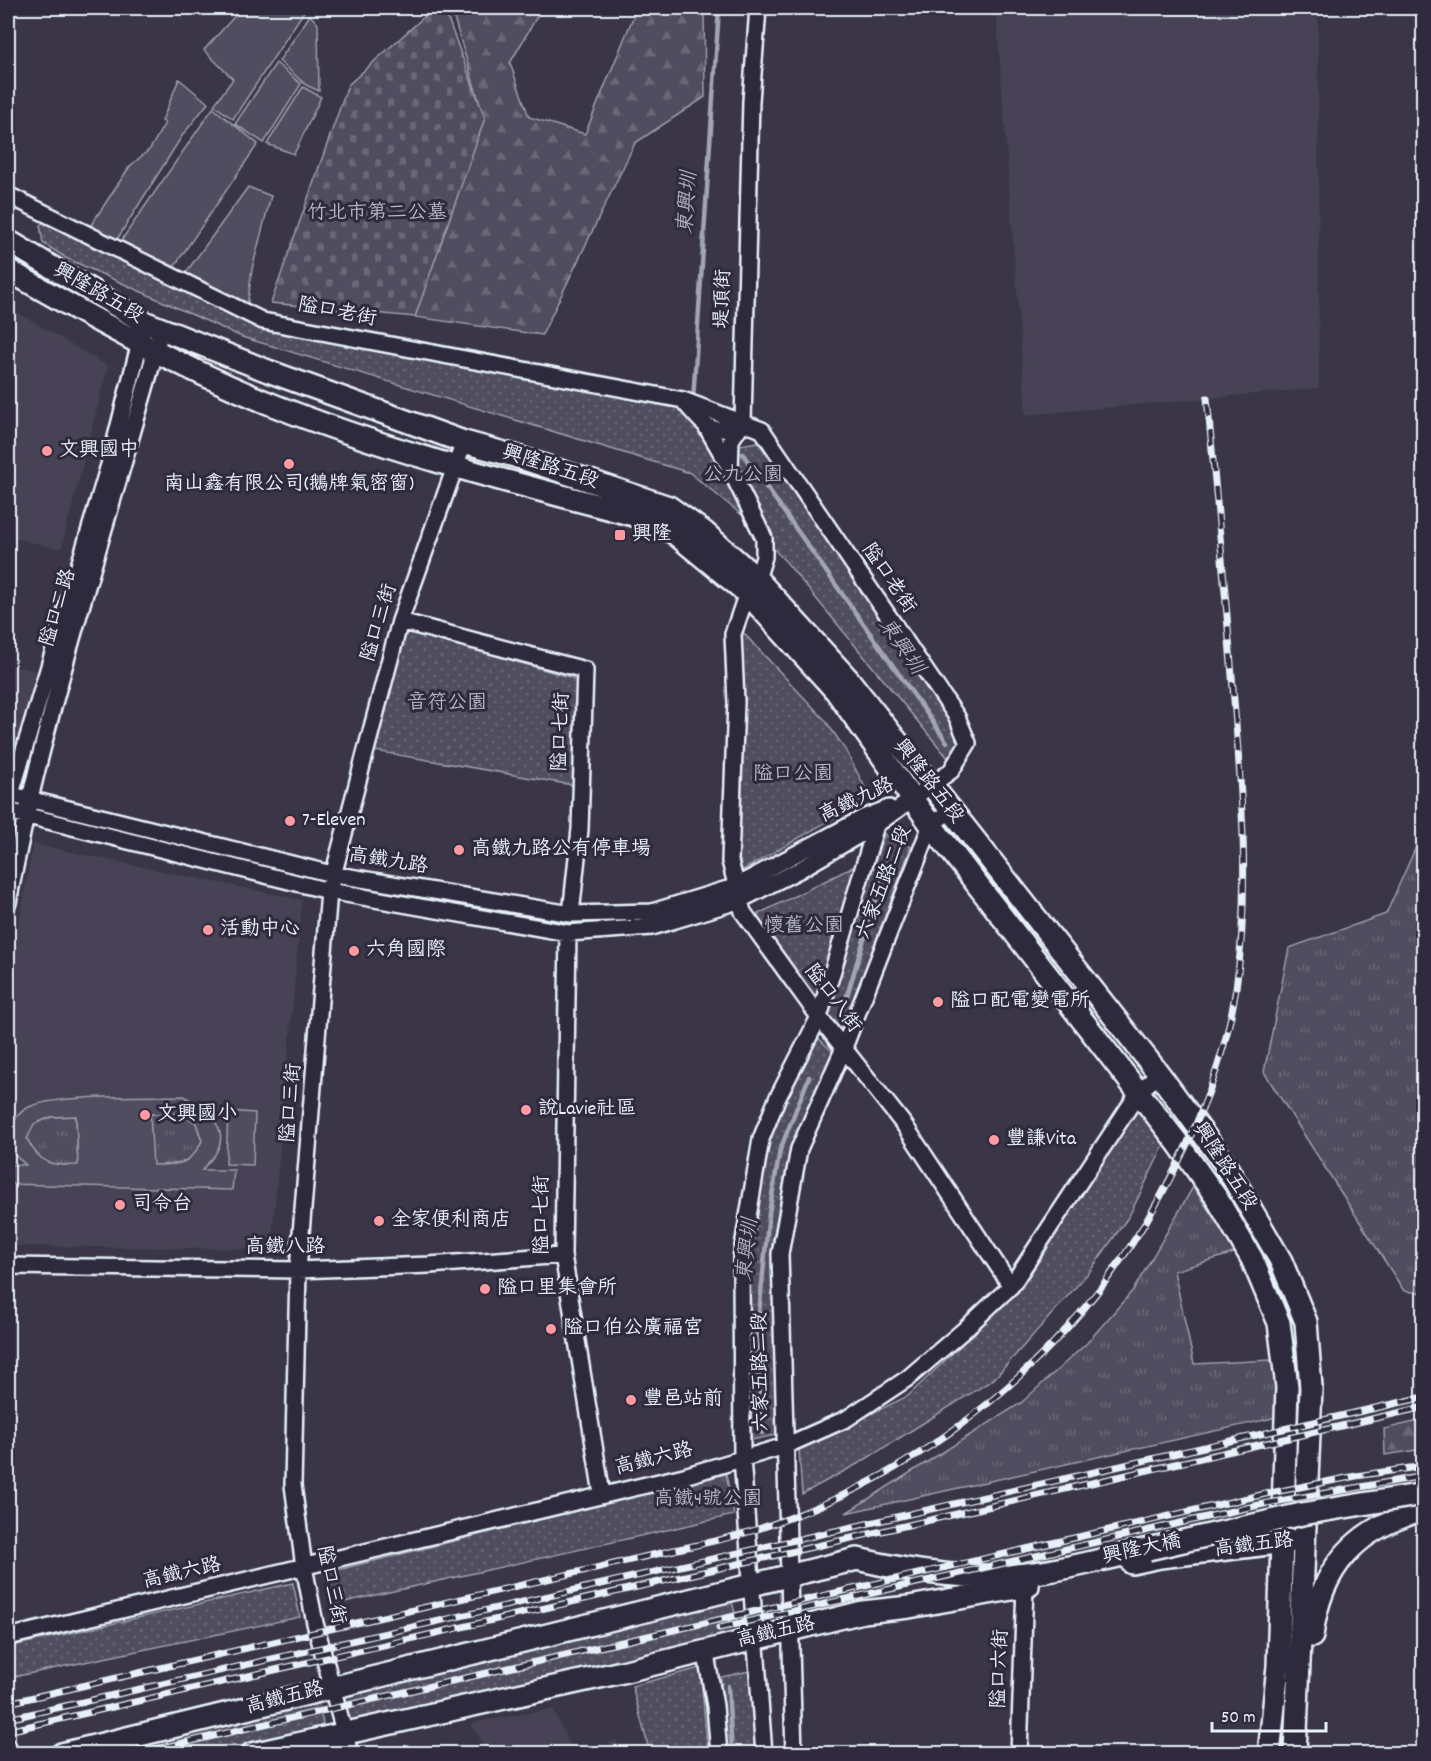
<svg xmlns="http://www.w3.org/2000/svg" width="1431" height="1761" viewBox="0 0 1431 1761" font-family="Dekko,'LXGW WenKai TC',sans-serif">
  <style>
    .built { fill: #464354 }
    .grass { fill: url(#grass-tufts); stroke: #9ca0ac; stroke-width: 1.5 }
    .forest { fill: url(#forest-firs); stroke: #9ca0ac; stroke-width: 1.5 }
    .cemetery { fill: url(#cemetery-stones); stroke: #9ca0ac; stroke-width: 1.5 }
    .park { fill: url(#park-dots); stroke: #9ca0ac; stroke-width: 1.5 }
    .garden { fill: #504e5f; stroke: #9ca0ac; stroke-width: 1.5; fill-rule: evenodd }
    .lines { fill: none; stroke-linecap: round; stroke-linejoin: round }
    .stream { stroke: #a2a6b1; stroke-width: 4.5 }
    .street-casing { stroke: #e8f1f8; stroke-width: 20 }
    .secondary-casing { stroke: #e8f1f8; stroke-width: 26 }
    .street { stroke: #2f2a3d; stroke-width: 15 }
    .secondary { stroke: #2f2a3d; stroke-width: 21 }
    .rail-casing { stroke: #e8f1f8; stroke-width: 7 }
    .rail { stroke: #2f2a3d; stroke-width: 4.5; stroke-dasharray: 14; stroke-linecap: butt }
    .secondary-bridge-casing { stroke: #e8f1f8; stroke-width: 26; stroke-linecap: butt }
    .secondary-bridge { stroke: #2f2a3d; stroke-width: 21 }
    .poi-dot { fill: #ff9aa2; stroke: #2f2a3d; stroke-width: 2 }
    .labels { text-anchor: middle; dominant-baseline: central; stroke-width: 6; stroke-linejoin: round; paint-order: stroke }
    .park-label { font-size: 20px; fill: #b3b8c2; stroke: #2f2a3d }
    .street-label { font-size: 20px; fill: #e8f1f8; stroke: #2f2a3d }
    .poi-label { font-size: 20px; fill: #e8f1f8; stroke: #2f2a3d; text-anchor: start }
    .water-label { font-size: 21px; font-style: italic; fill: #aeb2bd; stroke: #2f2a3d }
  </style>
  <defs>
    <pattern id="grass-tufts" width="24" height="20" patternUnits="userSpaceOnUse" patternTransform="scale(1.5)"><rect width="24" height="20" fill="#504e5f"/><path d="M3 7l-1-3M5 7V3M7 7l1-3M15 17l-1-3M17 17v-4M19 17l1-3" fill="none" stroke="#696877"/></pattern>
    <pattern id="forest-firs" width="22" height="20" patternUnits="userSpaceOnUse" patternTransform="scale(1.5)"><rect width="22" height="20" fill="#504e5f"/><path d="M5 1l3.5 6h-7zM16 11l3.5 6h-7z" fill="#696877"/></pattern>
    <pattern id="cemetery-stones" width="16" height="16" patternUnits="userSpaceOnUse" patternTransform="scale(1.5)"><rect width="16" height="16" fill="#504e5f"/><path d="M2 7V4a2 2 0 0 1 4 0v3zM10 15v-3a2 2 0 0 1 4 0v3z" fill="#696877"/></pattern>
    <pattern id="park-dots" width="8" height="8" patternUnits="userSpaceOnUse" patternTransform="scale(1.5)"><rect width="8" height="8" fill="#504e5f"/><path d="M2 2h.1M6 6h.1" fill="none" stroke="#696877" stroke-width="1.8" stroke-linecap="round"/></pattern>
  </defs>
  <rect width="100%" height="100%" fill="#3a3648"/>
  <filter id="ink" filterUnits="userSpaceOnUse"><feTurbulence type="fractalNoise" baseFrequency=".0167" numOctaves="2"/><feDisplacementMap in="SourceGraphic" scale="12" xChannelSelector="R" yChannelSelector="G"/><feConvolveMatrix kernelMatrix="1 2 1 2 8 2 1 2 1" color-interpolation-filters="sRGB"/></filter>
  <g filter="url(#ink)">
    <path class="built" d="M996,8h322l1,380 -293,27z
      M8,307l100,59 -47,183 -53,-12z
      M8,665l29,6 -27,126 -2,-1z
      M33,844l269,56 -31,349 -263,-3v-262z
      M553,1709l21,44h-85l-19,-30z
      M616,1740l5,13h-40l18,-5z"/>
    <path class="grass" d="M1416,847l8,3 -1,443 -19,-2 -140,-219 25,-124 97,-34z
      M181,1113l15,10 6,18c-12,25 -24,24 -50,25l-2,-52z
      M76,1116l2,50c-27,0 -38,-1 -51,-27l6,-15 18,-7z
      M1193,1187l44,65 -63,19 20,93 78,-4 6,57 -432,96 175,-110 66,-60 47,-54z"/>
    <path class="forest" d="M451,8h91l-32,55 19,54 56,17 52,-126h67l1,89 -70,46 -93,192 -127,-18 66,-209z
      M1423,1420v29l-38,6 -1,-26z"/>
    <path class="cemetery" d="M434,8h10l41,110 -70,199 -144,-14 77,-218z"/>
    <path class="park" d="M46,221l218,106 419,78 32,44 43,-7 193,276 11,25 -14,15 -162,-196 -43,-46 -53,-43 -448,-136 -176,-79 -23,-15 -3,-18z
      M736,625l89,95 20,29 25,48 -134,77z
      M403,629l173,50 -3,106 -198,-34z
      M884,834l27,13 -68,181 -17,-15z
      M857,865l-42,136 -59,-86z
      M815,1035l19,18 -44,95 -18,97 4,190 -25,5 -4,-172 23,-131z
      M1137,1110l29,31 -37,75 -39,55 -96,108 -133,83 -59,32 -3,-45 109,-53 114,-109z
      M726,1474l8,41 -399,89 -10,-31z
      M293,1583l7,34 -292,61v-31z
      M731,1598l10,38 -390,90 -7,-29z
      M700,1668l8,85h-58l-18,-67z
      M750,1671l6,82h-32l-3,-76z
      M318,1703l6,25 -103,25 -136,1z"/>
    <path class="garden" d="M242,8h60l3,2 -72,109 -19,-14 19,-26 -29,-29z
      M310,15l8,9 1,67 -13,-6 -27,-24z
      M276,63l25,21 -37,59 -29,-19z
      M179,79l29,24 -26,33 -71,113 -26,-15 45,-68 20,-17 15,-26 -3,-2z
      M303,87l18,10 -27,57 -27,-10z
      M213,108l45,36 -91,133 -53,-26z
      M248,187l23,9 -19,73 -6,47 -67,-34z
      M184,1096c18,11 47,30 33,55 -3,7 -11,13 -15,19h32l-2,20 -224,-6v-19h18c-4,-4 -11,-8 -13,-13 -9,-14 0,-36 14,-44 25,-14 123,-11 157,-12zM181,1113l15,10 6,18c-12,25 -24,24 -49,24l-3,-51zM76,1116l2,49c-27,1 -38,-1 -51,-26l7,-15 17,-7z
      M228,1111l27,2 -2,52 -27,-1z"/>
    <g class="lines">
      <path class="stream" d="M693,400l26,-392
        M743,454l204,288
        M842,1012l43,-142
        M762,1433l-5,-99 12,-121 11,-63 29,-73
        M728,1686l4,68"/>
      <g class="street-casing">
        <path id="street" d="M758,8l-7,93 -8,321 -12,18 -1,29 34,69v19l-7,22 -10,14 -14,41 3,68 -6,159 13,51 76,105 86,109 106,160
          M8,195l255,126 420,79 79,30 195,287 11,26 -17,28 -75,54 -77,45 -61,31 -86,26 -84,6 -239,-42 -321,-80
          M685,403c22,25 26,34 58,19
          M707,428l22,38
          M400,621l185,49 -5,159 -9,85
          M8,794l324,80 239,40 81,-2 82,-25 129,-69 26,-10
          M8,804l101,-339 33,-131
          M8,903c35,-190 99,-375 150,-561
          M568,933l-5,322 39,239
          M8,1266l290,4 131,-5 134,-10
          M8,1637l676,-161 101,-30 61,-27 62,-41 56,-48 47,-44 128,-194 20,-18
          M705,1649l10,57 4,48
          M8,1747l1,7
          M350,1754l-35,-131 -11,-56 -11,-82 5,-215 31,-379 71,-270 64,-179
          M764,1754l-22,-296 -1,-200 20,-119 16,-40 42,-82 57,-192
          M794,1754l-14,-500 19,-105 44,-99 88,-225 19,-14
          M1019,1754l6,-168"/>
      </g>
      <g class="secondary-casing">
        <path id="secondary" d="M8,241l136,81 124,49 196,71 51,14 154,51 35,25 53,47 91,100 311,395 64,87 58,100 25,61 5,66 -16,366
          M8,270c83,48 166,94 255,131 123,50 253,83 382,117l29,15 73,60 89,98 95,134 246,317 39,55 36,62 27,64 8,64 -9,279 -9,88
          M1132,1563l28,-6 134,-16
          M1312,1636c8,-69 45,-109 112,-126
          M62,1754l795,-195c59,14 118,22 178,14 38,-5 76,-16 113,-24
          M252,1754l370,-82 241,-60 46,-5 119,-21"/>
      </g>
      <use href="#street" class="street"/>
      <use href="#secondary" class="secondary"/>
      <g class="rail-casing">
        <path id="rail" d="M719,1628l549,-125 156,-27
          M8,1703l666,-153c28,-6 57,-12 84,-21 184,-60 334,-191 419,-364 27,-54 50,-116 59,-177 14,-96 6,-192 -2,-288 -8,-100 -17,-201 -27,-302
          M8,1719l1416,-322
          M8,1731l1416,-324
          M135,1754l1130,-260 91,-18 68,-10"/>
      </g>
      <use href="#rail" class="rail"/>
      <g class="secondary-bridge-casing">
        <path id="secondary-bridge" d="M1148,1549l154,-35 122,-20"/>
      </g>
      <use href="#secondary-bridge" class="secondary-bridge"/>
    </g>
  </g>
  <g class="poi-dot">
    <circle cx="47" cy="451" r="6"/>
    <circle cx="289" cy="464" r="6"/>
    <rect x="614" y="529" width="12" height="12" rx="3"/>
    <circle cx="290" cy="821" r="6"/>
    <circle cx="459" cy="850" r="6"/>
    <circle cx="208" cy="930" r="6"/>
    <circle cx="354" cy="951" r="6"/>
    <circle cx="938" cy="1002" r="6"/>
    <circle cx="526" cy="1110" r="6"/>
    <circle cx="145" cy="1115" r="6"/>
    <circle cx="994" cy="1140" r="6"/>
    <circle cx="120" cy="1205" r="6"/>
    <circle cx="379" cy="1221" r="6"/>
    <circle cx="485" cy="1289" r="6"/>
    <circle cx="551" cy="1329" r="6"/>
    <circle cx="631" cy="1400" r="6"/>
  </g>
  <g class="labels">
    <g class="park-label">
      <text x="377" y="214">竹北市第二公墓</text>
      <text x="743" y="476">公九公園</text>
      <text x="447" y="704">音符公園</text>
      <text x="793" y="775">隘口公園</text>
      <text x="804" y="927">懷舊公園</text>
      <text x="708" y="1500">高鐵4號公園</text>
    </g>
    <g class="street-label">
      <text transform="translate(98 294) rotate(30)">興隆路五段</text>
      <text transform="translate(724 299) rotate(-88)">堤頂街</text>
      <text transform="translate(337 313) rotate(11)">隘口老街</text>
      <text transform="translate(550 468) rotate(18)">興隆路五段</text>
      <text transform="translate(888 579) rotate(56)">隘口老街</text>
      <text transform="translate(59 608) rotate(-73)">隘口二路</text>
      <text transform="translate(380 623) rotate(-73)">隘口三街</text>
      <text transform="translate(562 732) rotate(-88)">隘口七街</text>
      <text transform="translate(928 782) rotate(52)">興隆路五段</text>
      <text transform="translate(857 801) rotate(-25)">高鐵九路</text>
      <text transform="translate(388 862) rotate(9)">高鐵九路</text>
      <text transform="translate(885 883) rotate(-69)">六家五路二段</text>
      <text transform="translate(832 999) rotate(53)">隘口八街</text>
      <text transform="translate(292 1103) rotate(-85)">隘口三街</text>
      <text transform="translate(1224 1167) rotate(57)">興隆路五段</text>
      <text transform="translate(543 1215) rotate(-90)">隘口七街</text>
      <text x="285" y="1248">高鐵八路</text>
      <text transform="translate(762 1372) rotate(-91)">六家五路二段</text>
      <text transform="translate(654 1460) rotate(-14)">高鐵六路</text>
      <text transform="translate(1254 1546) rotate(-7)">高鐵五路</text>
      <text transform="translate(1142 1550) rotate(-12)">興隆大橋</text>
      <text transform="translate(182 1574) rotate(-13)">高鐵六路</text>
      <text transform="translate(330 1585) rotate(79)">隘口三街</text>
      <text transform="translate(776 1633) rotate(-13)">高鐵五路</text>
      <text transform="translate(1001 1669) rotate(-88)">隘口六街</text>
      <text transform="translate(285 1699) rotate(-14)">高鐵五路</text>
    </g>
    <g class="poi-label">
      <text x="59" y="451">文興國中</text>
      <text x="289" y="485" text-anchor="middle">南山鑫有限公司(鵝牌氣密窗)</text>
      <text x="632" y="535">興隆</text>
      <text x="302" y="821">7-Eleven</text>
      <text x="471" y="850">高鐵九路公有停車場</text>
      <text x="220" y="930">活動中心</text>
      <text x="366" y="951">六角國際</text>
      <text x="950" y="1002">隘口配電變電所</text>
      <text x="538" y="1110">說Lavie社區</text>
      <text x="157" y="1115">文興國小</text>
      <text x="1006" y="1140">豐謙Vita</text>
      <text x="132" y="1205">司令台</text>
      <text x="391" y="1221">全家便利商店</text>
      <text x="497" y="1289">隘口里集會所</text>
      <text x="563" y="1329">隘口伯公廣福宮</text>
      <text x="643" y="1400">豐邑站前</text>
    </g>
    <g class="water-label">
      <text transform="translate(689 203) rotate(-86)">東興圳</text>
      <text transform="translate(900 647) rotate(55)">東興圳</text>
      <text transform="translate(749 1250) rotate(-84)">東興圳</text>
    </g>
  </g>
  <rect width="1431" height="1761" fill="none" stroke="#2f2a3d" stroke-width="30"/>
  <rect x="15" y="15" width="1401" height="1731" fill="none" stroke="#e8f1f8" stroke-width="2" filter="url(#ink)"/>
  <path d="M1212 1722v9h114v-9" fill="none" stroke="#e8f1f8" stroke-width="3"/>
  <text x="1221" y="1722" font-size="18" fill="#e8f1f8" stroke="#2f2a3d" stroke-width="4.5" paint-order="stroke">50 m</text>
</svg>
